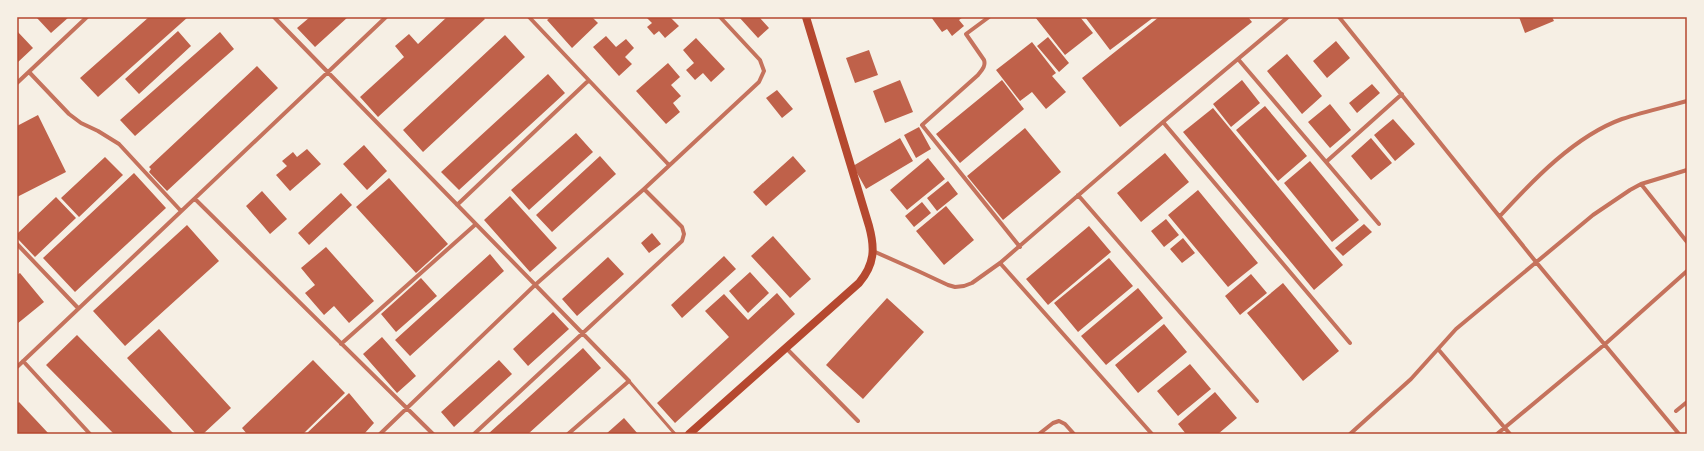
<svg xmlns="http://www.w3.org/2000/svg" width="1704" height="451" viewBox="0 0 1704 451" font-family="'Sofia Sans Condensed',sans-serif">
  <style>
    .building { fill: #bf614a }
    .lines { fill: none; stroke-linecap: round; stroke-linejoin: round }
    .service { stroke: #c5725c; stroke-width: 3 }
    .minor { stroke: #c5725c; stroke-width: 4 }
    .secondary { stroke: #b5482f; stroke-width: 8 }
    .neatline { fill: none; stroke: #b5482f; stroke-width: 1.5 }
  </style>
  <rect width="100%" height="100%" fill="#f6efe4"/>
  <path class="building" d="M36,17h33l-18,16z
    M149,17h39l-90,80 -18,-19z
    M310,17h38l-33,30 -18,-19z
    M447,17h36l2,2 -107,98 -18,-20 44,-40 -9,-11 14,-12 9,10z
    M551,17h41l6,6 -26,25 -25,-28z
    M646,17h24l9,9 -14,12 -6,-7 -5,4 -7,-8 5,-4z
    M739,17h23l-2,1 9,10 -11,10z
    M931,17h32l-4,3 5,6 -12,10 -5,-7 -5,3z
    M1035,17h45l13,16 -28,22z
    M1085,17h69l-44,33z
    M1159,17h89l4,5 -132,105 -38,-49z
    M1519,17h33l2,4 -29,12z
    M17,31l16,17 -16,15z
    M178,31l13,15 -52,48 -14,-15z
    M220,32l14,17 -99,87 -15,-16z
    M505,35l20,22 -102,95 -20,-22z
    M606,36l10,11 10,-8 8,9 -9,9 7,7 -13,12 -26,-29z
    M1048,37l21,26 -10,9 -22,-26z
    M696,38l29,31 -14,13 -8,-9 -8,7 -9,-10 8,-7 -11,-13z
    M1336,41l14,17 -23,20 -14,-17z
    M1032,42l24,31 -4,3 14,16 -20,17 -14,-17 -12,9 -24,-31z
    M869,50l9,25 -23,8 -9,-25z
    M1287,54l35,42 -20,18 -35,-43z
    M668,63l12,14 -9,8 10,11 -8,7 7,9 -14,12 -30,-33z
    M257,66l21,22 -111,103 -18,-19 2,-3 -2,-2z
    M548,74l17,19 -106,97 -18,-18z
    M900,80l13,32 -28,11 -12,-32z
    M1002,80l22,29 -64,54 -24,-29z
    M1242,80l18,23 -29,24 -18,-23z
    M1372,84l8,9 -23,20 -8,-10z
    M777,90l16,19 -11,9 -16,-20z
    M1330,104l21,26 -21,18 -22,-26z
    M1265,106l42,50 -29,25 -42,-51z
    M1213,108l130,157 -29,25 -131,-158z
    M38,115l28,57 -49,25v-71z
    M1393,119l22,25 -20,17 -21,-26z
    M919,127l12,22 -15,9 -12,-23z
    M1025,128l36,44 -58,48 -36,-44z
    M576,133l17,19 -64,58 -18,-20z
    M900,138l13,23 -47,28 -13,-23z
    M1371,138l21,25 -21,17 -20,-24z
    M364,145l23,26 -20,19 -24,-26z
    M307,149l14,15 -31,27 -14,-16 11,-9 -5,-5 11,-9 4,5z
    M1165,153l24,29 -48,40 -24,-29z
    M600,156l16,18 -64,58 -16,-17z
    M793,156l13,15 -40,35 -13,-14z
    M105,157l18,18 -44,42 -18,-19z
    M928,158l17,21 -38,31 -17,-20z
    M1310,161l49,59 -27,22 -48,-59z
    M134,173l32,35 -91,84 -32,-34z
    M389,178l59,66 -32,29 -60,-66z
    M948,181l10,13 -21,17 -10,-13z
    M1198,190l60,73 -30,24 -60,-72z
    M262,191l25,28 -17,15 -24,-28z
    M341,193l11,12 -43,40 -11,-12z
    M510,196l47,52 -27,24 -46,-52z
    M56,197l20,21 -41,39 -18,-19v-4z
    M922,202l9,11 -17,14 -9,-11z
    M946,206l28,34 -30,25 -28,-34z
    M1166,219l13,16 -15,12 -13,-16z
    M1364,224l8,8 -29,24 -8,-8z
    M187,225l32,36 -94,85 -32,-35z
    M1089,226l22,26 -63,53 -22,-26z
    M652,233l9,11 -12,9 -8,-10z
    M773,236l38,43 -21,19 -39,-42z
    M1183,238l12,15 -13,10 -12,-14z
    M326,247l48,54 -25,22 -15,-17 -10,9 -19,-22 10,-8 -14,-17z
    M490,254l14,17 -94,85 -15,-16z
    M724,256l12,13 -54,49 -11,-13z
    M608,257l16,17 -47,42 -15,-17z
    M1109,258l24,28 -55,46 -24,-29z
    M750,272l19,21 -21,20 -19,-22z
    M20,273l24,29 -27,22v-49z
    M1251,274l16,19 -27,22 -15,-19z
    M421,278l16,18 -41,36 -15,-18z
    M1283,283l56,68 -36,30 -56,-68z
    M1138,288l25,30 -57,47 -25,-29z
    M777,293l18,21 -120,109 -18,-20 72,-66 -24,-26 19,-17 24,26z
    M887,298l37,34 -61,67 -37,-34z
    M553,312l16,17 -41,37 -15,-17z
    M1164,324l23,28 -49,41 -23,-28z
    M159,329l72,79 -28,26h-7l-69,-76z
    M77,335l97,99h-60l-68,-69z
    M382,337l34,39 -19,17 -34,-39z
    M583,348l18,20 -73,66h-40z
    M313,360l32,33 -42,41h-56l-5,-6z
    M499,360l13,14 -58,53 -13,-15z
    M1190,364l21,25 -33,27 -21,-25z
    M1215,392l22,26 -19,16h-32l-8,-10z
    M349,393l25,30 -10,11h-58z
    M19,402l30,32h-32v-30z
    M624,418l14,16h-32z"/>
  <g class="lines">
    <path class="service" d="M629,381l46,53"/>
    <path class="minor" d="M274,17l355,364 -61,53
      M529,17l140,148
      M989,17l-23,17 18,26c2,6 -2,10 -6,15l-56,50 98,122
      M1339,17l197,245 143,172
      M1238,59l141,165
      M29,72l40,42 12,9 17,8 21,13 62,67
      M17,83l70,-66
      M1163,122l187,221
      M1326,162l76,-68
      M1641,184l46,58
      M1078,195l179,206
      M195,199l238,235
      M457,205l131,-124
      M1500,216c33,-36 75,-80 122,-97 21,-7 43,-12 65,-18
      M17,244l61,64
      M873,251l45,20 30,14 7,2 9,-1 8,-3 28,-20 163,-141 125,-105
      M1000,263l152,171
      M341,344l135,-120
      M786,348l72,73
      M1438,349l72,85
      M23,361l67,73
      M17,367l369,-350
      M1676,411l11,-9
      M380,434l155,-149 109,-96 115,-107 5,-11 -4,-11 -40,-43
      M474,434l208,-193 2,-7 -2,-7 -38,-38
      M1039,434l14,-11 6,-2 6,3 9,10
      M1350,434l61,-55 45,-50 137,-114 37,-25 11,-6 46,-14
      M1497,434l107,-89 83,-74"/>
    <path class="secondary" d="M689,434l170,-151c16,-19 16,-35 10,-57l-63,-209"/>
  </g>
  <rect width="1704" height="451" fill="none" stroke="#f6efe4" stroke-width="36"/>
  <rect x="18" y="18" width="1668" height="415" class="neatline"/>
</svg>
